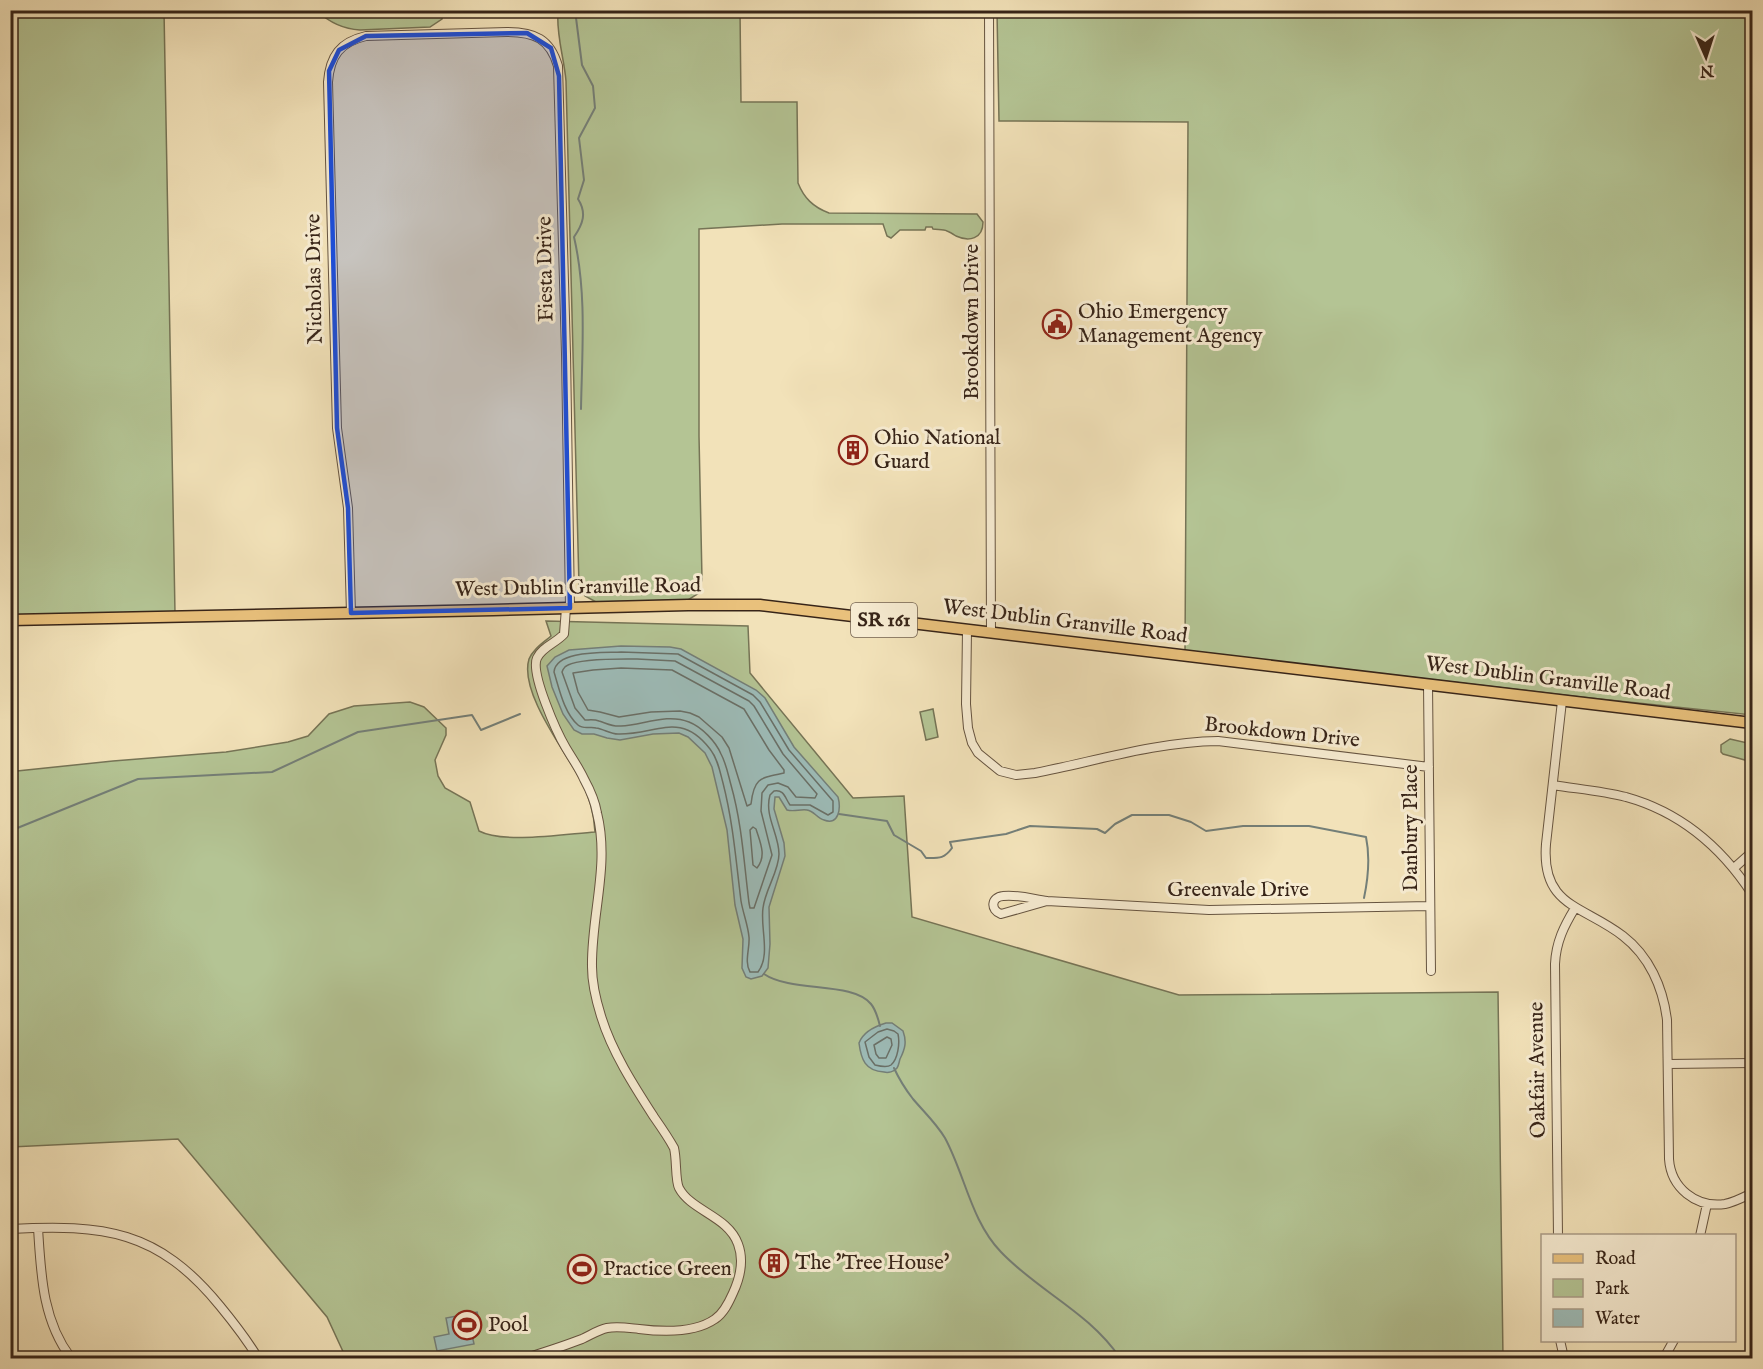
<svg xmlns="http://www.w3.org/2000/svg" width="1763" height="1369" viewBox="0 0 1763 1369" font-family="'IM FELL English',serif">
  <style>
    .green { fill: #b4c494; stroke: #767456; stroke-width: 1.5 }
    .water { fill: #9dbcb8; stroke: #747f78; stroke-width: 1.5 }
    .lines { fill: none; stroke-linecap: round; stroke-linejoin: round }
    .shore { stroke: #6a7068; stroke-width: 1.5 }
    .stream { stroke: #747f78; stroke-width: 2 }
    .minor-casing { stroke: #665440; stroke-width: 10 }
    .major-casing { stroke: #372418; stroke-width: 13 }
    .minor { stroke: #f7ecd2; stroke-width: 8 }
    .major { stroke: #e9c17c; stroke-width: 10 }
    .marked { fill: #1d4ed8; fill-opacity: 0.2; stroke: #1d4ed8; stroke-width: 4.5; stroke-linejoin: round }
    .labels { text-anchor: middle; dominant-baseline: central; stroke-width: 6; stroke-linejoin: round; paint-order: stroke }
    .shield { fill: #f7ecd2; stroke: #716050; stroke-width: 1.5 }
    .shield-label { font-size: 20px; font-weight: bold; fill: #372418 }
    .street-label { font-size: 21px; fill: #372418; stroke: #f7ecd2 }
    .poi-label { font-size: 21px; fill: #372418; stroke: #f7ecd2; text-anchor: start }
  </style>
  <rect width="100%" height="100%" fill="#f2e2b9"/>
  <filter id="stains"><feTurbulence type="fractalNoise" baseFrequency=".00333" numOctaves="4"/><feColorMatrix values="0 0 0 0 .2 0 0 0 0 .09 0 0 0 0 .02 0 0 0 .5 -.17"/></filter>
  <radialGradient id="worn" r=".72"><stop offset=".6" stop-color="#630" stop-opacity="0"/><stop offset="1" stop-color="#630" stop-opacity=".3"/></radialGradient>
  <path class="green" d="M10,11h154l11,602 -164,3z
    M317,11h127l-2,8 -12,8 -70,3c-17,-1 -30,-7 -43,-19z
    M558,11h182l1,91h56l1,81c6,15 15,24 31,30l148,1 6,8c0,17 -14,20 -27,14 -3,-2 -6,-4 -9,-5 -4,-2 -10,-1 -14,-2l-1,-2h-6l-1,3h-25l-9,8 -4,-2 -4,-12h-101l-83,5v207l3,143 -3,14 -11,7 -92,2 -11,-6 -6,-11 -13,-504c-2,-24 -10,-46 -8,-70z
    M997,11h755v704l-171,-18 -396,-46 3,-529 -189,-1z
    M546,621l202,5 2,47 103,125 51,-2 8,121 267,78 319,-3 5,366h-1157l-19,-41 -149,-178 -167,8 -1,-371 7,-5 96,-10 113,-9 62,-10 20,-6 21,-22 25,-8 56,-4 14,5 22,21v7l-11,25 3,16 7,12 25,14 9,29c25,13 87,3 116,1 -1,-18 -6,-37 -15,-53 -15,-28 -61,-87 -51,-120 4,-10 14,-16 22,-23z
    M933,709l5,28 -12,3 -6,-28z
    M1730,739l22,5v18l-29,-8 -2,-2v-7z"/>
  <path class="water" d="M621,646l49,1 11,2 75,41 9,8 29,49 44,50c3,11 1,29 -14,23 -7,-2 -10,-9 -17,-10 -7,-1 -13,2 -20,0l-8,-13h-4l-1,12 10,34 1,13 -16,51 1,37 -2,24 -6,8 -11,3 -5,-2 -4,-9 1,-29 -8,-34 -8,-75 -15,-63 -7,-14 -17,-16 -9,-4 -26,1 -33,6 -13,-2 -13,-4h-12l-8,-4 -11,-16 -11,-27 -5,-21 8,-9 14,-7z
    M886,1023h6l11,8c4,11 2,18 -3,28 -1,3 -1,6 -3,9 -3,4 -9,5 -13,4 -19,-1 -23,-13 -25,-29 4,-11 17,-17 27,-20z
    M477,1312l3,11 -10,2 4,19 -37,7 -3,-14 15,-3 -3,-16z"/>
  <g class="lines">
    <path class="shore" d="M621,652l57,2 75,41 7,7 29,48 44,51v11l-5,3 -18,-10h-20c-5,-7 -6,-16 -16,-14l-4,4c-6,21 9,39 9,59 0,17 -14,36 -16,54 -3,20 8,47 -5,64h-8c-6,-10 0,-24 -1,-35 -1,-12 -6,-24 -8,-36 -5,-40 -8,-79 -18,-118 -3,-11 -5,-24 -13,-34 -30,-39 -54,-14 -92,-15 -8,0 -14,-5 -22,-6 -6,-2 -12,2 -18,-3 -14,-12 -19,-37 -24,-53 2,-22 50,-19 67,-20z
      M637,659l38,2 74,40 5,5 29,48 34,40 -2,4 -19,-1 -8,-10 -10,-4 -10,2 -6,8 -1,18 11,44 -18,53h-4l-1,-5c-5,-40 -7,-79 -18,-118 -3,-11 -5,-22 -10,-31 -5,-12 -19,-27 -32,-32 -22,-9 -46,3 -68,4 -9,1 -15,-3 -22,-5 -5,-2 -10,-1 -14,-1l-10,-12 -13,-36c2,-4 1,-5 6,-7 14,-7 52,-6 69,-6z
      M621,668l51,2 72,39 25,41 15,20v3c-23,5 -30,4 -33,31l-4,2 -18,-58 -7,-11 -23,-20 -9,-4 -10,-2 -29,1 -32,5 -19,-5 -12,-2 -10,-18 -5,-19 20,-3z
      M753,827l3,2c4,13 11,27 1,39l-4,-3 -3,-35z
      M887,1029l7,2 4,3c2,9 0,25 -7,31 -4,3 -12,1 -16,0l-6,-8 -4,-15 13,-10z
      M887,1037l4,2 1,6 -6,13h-7l-3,-4 -2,-9z"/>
    <path class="stream" d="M575,10l7,55 11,21 2,22 -16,30 5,42 -6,19c9,14 5,25 -4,38 13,56 8,115 7,172
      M839,814l48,7 7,14 27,16 5,7c13,0 18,1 26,-10l-2,-6 56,-8 24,-8 67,3 8,4 10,-9 17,-9h37l22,7 15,9 37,-5h66l57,11c4,19 2,42 -2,61
      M10,831l128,-52 134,-7 86,-40 114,-17 9,15 39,-16
      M764,974c28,19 88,7 107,30 5,6 7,14 9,22
      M894,1068c5,11 12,22 19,31 11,13 23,24 32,39 20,37 26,83 56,114 37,39 88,60 119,106"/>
    <g class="minor-casing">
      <path id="minor" d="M989,10l2,623
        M351,613l-3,-105 -11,-80 -9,-346c2,-26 12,-40 38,-46l141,-4c28,0 43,7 51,34l8,288 4,254
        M967,630l-1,74 2,24 4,15 6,10 22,18 16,4 19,-2c61,-12 121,-31 183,-32l211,26
        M1428,684l3,287
        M1562,701l-16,143c-5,63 37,61 77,92 26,20 40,51 44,84l2,139c2,29 27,49 56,45 10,-2 19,-7 27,-11
        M1553,785c25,4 49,6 73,12 54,15 96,51 126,97
        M1734,868l18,-16
        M1047,901c-14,-2 -30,-7 -44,-5 -12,1 -13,14 -2,18l46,-13 162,9 221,-4
        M1668,1064l84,-1
        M38,1228c3,45 4,92 33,130
        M10,1229c94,-5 148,1 210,77 14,17 27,34 38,52
        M1558,1236l-3,-272c1,-22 9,-38 20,-56
        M1700,1236l7,-32
        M1560,1340l4,18
        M526,1358c19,-6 38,-12 56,-19 9,-4 16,-9 25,-11 11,-2 22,0 32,1 24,3 56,4 76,-10 9,-6 14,-17 18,-26 7,-15 11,-33 5,-49 -10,-28 -47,-33 -59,-56 -4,-8 -2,-28 -5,-40 -6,-11 -13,-21 -20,-31 -20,-31 -42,-65 -53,-101 -5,-16 -9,-32 -9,-49 -1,-52 18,-102 5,-154 -2,-12 -7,-23 -13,-34 -5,-11 -12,-21 -18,-31 -9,-15 -36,-75 -29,-90 5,-11 19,-15 27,-24l2,-26
        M1664,1358l10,-18"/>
    </g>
    <g class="major-casing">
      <path id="major" d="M10,620l483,-10 195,-5h72l992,118"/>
    </g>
    <use href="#minor" class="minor"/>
    <use href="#major" class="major"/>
  </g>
  <path class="marked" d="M527,33l24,15 8,28 11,532 -219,5 -3,-105 -11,-80 -8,-357 10,-21 27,-14z"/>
  <defs>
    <g id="civic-ring" transform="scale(1.5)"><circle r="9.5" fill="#f7ecd2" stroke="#8f2418" stroke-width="1.5"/><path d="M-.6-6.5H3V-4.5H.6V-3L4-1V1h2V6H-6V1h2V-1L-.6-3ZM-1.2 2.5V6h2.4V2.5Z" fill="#8f2418"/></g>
    <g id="building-ring" transform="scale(1.5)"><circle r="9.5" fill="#f7ecd2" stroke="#8f2418" stroke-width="1.5"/><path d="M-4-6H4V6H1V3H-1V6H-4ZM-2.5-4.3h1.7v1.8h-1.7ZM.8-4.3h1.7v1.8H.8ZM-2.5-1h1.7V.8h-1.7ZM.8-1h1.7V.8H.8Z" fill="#8f2418"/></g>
    <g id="stadium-ring" transform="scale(1.5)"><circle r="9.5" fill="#f7ecd2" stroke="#8f2418" stroke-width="1.5"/><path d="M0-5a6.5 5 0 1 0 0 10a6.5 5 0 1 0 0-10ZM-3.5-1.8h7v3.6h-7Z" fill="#8f2418"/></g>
  </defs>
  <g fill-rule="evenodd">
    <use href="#civic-ring" x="1057" y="324"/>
    <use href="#building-ring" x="853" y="450"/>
    <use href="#building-ring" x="774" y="1263"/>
    <use href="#stadium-ring" x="582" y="1269"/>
    <use href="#stadium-ring" x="467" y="1325"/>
  </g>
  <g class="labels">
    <rect class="shield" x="851" y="603" width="66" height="34" rx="4.5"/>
    <g class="shield-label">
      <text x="884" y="620">SR 161</text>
    </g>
    <g class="street-label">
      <text transform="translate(546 269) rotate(-91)">Fiesta Drive</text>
      <text transform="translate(315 279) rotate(-91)">Nicholas Drive</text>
      <text transform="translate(972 322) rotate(-90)">Brookdown Drive</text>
      <text transform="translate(578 588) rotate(-1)">West Dublin Granville Road</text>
      <text transform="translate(1065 622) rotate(7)">West Dublin Granville Road</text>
      <text transform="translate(1548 679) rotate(7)">West Dublin Granville Road</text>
      <text transform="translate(1282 733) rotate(6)">Brookdown Drive</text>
      <text transform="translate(1411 828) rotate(-90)">Danbury Place</text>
      <text x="1238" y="890">Greenvale Drive</text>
      <text transform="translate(1538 1070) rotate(-91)">Oakfair Avenue</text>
    </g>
    <g class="poi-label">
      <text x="1078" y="312">Ohio Emergency<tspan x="1078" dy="24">Management Agency</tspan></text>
      <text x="874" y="438">Ohio National<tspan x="874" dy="24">Guard</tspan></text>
      <text x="795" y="1263">The 'Tree House'</text>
      <text x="603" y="1269">Practice Green</text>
      <text x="488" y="1325">Pool</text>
    </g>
  </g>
  <rect width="1763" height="1369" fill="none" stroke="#f2e2b9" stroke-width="36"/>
  <rect x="12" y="12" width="1739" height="1345" fill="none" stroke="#372418" stroke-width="3"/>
  <rect x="18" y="18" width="1727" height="1333" fill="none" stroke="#372418" stroke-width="1.5"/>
  <rect x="1541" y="1234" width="195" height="108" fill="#f7ecd2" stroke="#aa9c88" stroke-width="1.5"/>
  <rect x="1553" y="1254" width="30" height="9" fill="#e9c17c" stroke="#aa9c88" stroke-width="1.5"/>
  <text x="1595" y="1264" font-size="18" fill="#372418">Road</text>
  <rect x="1553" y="1279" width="30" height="18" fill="#b4c494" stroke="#aa9c88" stroke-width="1.5"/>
  <text x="1595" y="1294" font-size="18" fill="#372418">Park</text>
  <rect x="1553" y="1309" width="30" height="18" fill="#9dbcb8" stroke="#aa9c88" stroke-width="1.5"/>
  <text x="1595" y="1324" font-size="18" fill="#372418">Water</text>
  <g transform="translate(1706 57) rotate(177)" stroke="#f7ecd2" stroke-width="4.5" paint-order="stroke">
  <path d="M0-4.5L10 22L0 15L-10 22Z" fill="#372418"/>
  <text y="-9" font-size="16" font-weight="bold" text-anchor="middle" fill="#372418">N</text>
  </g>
  <rect width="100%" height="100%" filter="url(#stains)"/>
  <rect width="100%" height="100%" fill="url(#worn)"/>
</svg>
